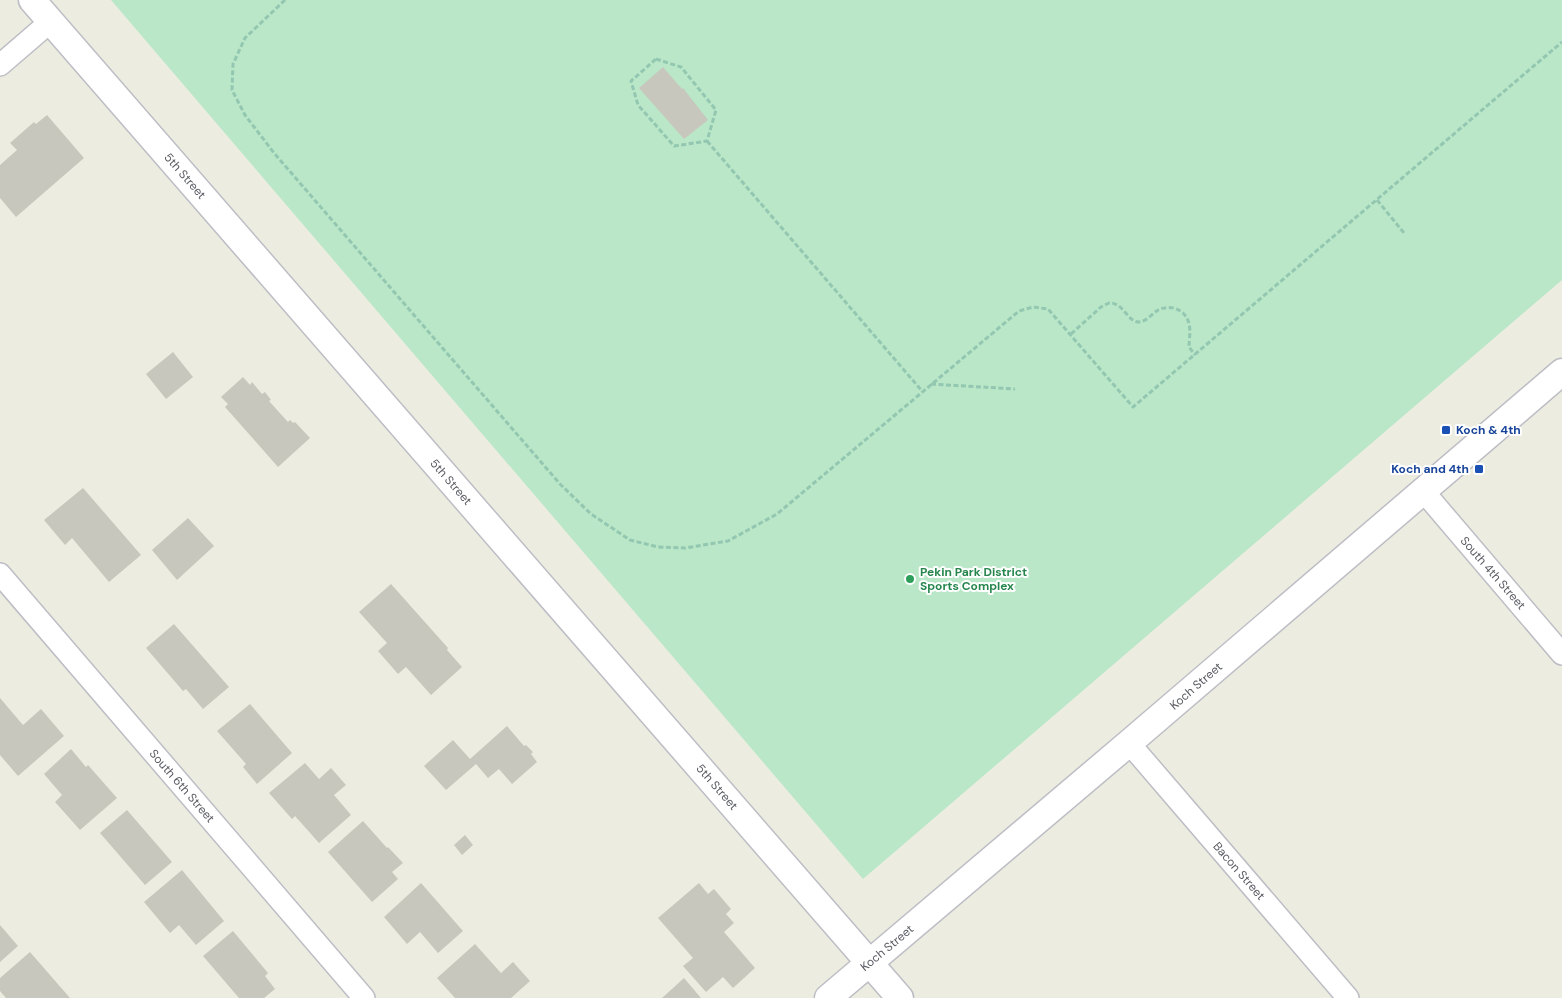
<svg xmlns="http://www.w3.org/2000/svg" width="1562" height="998" viewBox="0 0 1562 998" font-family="'DM Sans',sans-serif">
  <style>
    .green { fill: #bae7c7 }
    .building { fill: #c8c7bd }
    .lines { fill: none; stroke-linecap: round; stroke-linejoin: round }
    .minor-casing { stroke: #bdbdc5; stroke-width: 24 }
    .tertiary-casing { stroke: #bdbdc5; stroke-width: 29 }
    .path { stroke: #93c7b1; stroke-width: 3; stroke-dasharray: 5 2.5; stroke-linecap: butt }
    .minor { stroke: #fff; stroke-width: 21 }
    .tertiary { stroke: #fff; stroke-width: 26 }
    .transit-dot { fill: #1a4fb4; stroke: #fff; stroke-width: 2 }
    .leisure-dot { fill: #2e9e5b; stroke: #fff; stroke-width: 2 }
    .labels { text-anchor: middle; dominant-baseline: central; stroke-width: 4; stroke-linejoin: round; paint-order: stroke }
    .street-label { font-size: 12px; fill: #595a62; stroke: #fff }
    .transit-label { font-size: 12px; font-weight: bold; fill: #164399; stroke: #fff; text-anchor: start }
    .leisure-label { font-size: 12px; font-weight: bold; fill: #27864d; stroke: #fff; text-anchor: start }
  </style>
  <rect width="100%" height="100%" fill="#ecede0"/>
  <path class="green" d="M111,0h1451v280l-699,599z"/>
  <path class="building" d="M663,67l19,22 1,-1 25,32 -24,19 -45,-51z
    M47,115l37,43 -68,59 -16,-19v-33l17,-15 -7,-7 24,-21 2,2z
    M173,352l20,25 -27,22 -20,-25z
    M243,377l7,8 2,-3 10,12 3,-2 6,8 -2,1 19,21 2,-2 3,3 2,-1 15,16 -32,29 -53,-60 3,-3 -7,-7z
    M83,488l58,67 -32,27 -37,-44 -7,7 -21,-25z
    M188,518l26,28 -37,34 -25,-30z
    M391,584l57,64 -1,2 15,17 -31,28 -25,-28 -8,7 -20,-23 9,-8 -28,-31z
    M174,624l55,63 -26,22 -17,-20 -3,2 -37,-43z
    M0,698l23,27 18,-16 23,27 -46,40 -18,-21z
    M250,704l42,49 -35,31 -14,-17 3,-3 -29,-33z
    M507,726l17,20 2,-1 7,7 -2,2 6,8 -25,22 -13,-15 -11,9 -12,-14 -30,26 -22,-24 29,-26 17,19z
    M71,749l15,18 2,-2 29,33 -37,32 -25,-28 7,-7 -18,-21z
    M305,763l14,16 12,-11 15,17 -12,10 17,20 -32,28 -24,-27 -3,3 -23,-26z
    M127,810l45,52 -27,23 -45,-52z
    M363,821l24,27 1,-1 15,16 -11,9 6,7 -26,23 -44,-50z
    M465,835l8,10 -11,10 -8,-10z
    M182,870l42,51 -28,24 -17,-20 -9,8 -26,-31z
    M421,883l42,48 -25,22 -18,-21 -13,12 -23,-27z
    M699,883l9,11 6,-5 17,20 -5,5 8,9 -10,9 31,36 -22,20 -10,-11 -17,15 -23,-26 10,-8 -35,-40z
    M0,925l18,21 -18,16z
    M233,931l35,42 -3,3 10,13 -11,9h-25l-36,-42z
    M475,944l26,29 12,-11 17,19 -19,17h-56l-18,-20z
    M30,952l40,46h-64l-6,-7v-13z
    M684,978l17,20h-39z"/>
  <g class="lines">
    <g class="minor-casing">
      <path id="minor" d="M0,65l50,-43
        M1424,492l138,162
        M0,574l364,424
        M1129,743l219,255"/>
    </g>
    <g class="tertiary-casing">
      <path id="tertiary" d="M32,0l868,998
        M828,998l301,-255 433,-371"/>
    </g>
    <path class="path" d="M285,0l-40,38 -12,26 -1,26 13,25 29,38 286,331 31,30 39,26 28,7 27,1 43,-7 49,-27 242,-203 14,-4 15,2 85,98 429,-365
      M656,59l25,8 35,43 -9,31 -33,5 -36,-41 -7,-24z
      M707,141l215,250
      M1377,200l27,33
      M1071,334l30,-27 8,-4c3,0 5,0 8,2 7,3 12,16 21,17 8,0 14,-8 20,-12 12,-6 28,-1 31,14 2,7 0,16 0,23l6,8
      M931,384l84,5"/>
    <use href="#minor" class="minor"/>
    <use href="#tertiary" class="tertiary"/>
  </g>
  <g class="transit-dot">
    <rect x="1441" y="425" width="10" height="10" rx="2.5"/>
    <rect x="1474" y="464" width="10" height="10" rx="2.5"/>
  </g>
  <circle class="leisure-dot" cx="910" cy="579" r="5"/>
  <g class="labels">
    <g class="street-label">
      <text transform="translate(185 176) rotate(49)">5th Street</text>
      <text transform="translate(451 482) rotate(49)">5th Street</text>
      <text transform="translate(1493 573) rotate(49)">South 4th Street</text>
      <text transform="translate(1196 686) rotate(-41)">Koch Street</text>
      <text transform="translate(182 786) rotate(49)">South 6th Street</text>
      <text transform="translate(717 787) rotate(49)">5th Street</text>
      <text transform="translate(1239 871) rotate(49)">Bacon Street</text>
      <text transform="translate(887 948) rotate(-40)">Koch Street</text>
    </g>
    <g class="transit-label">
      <text x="1456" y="430">Koch &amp; 4th</text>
      <text x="1469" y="469" text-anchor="end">Koch and 4th</text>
    </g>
    <g class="leisure-label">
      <text x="920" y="572">Pekin Park District<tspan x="920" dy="14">Sports Complex</tspan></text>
    </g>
  </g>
</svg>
